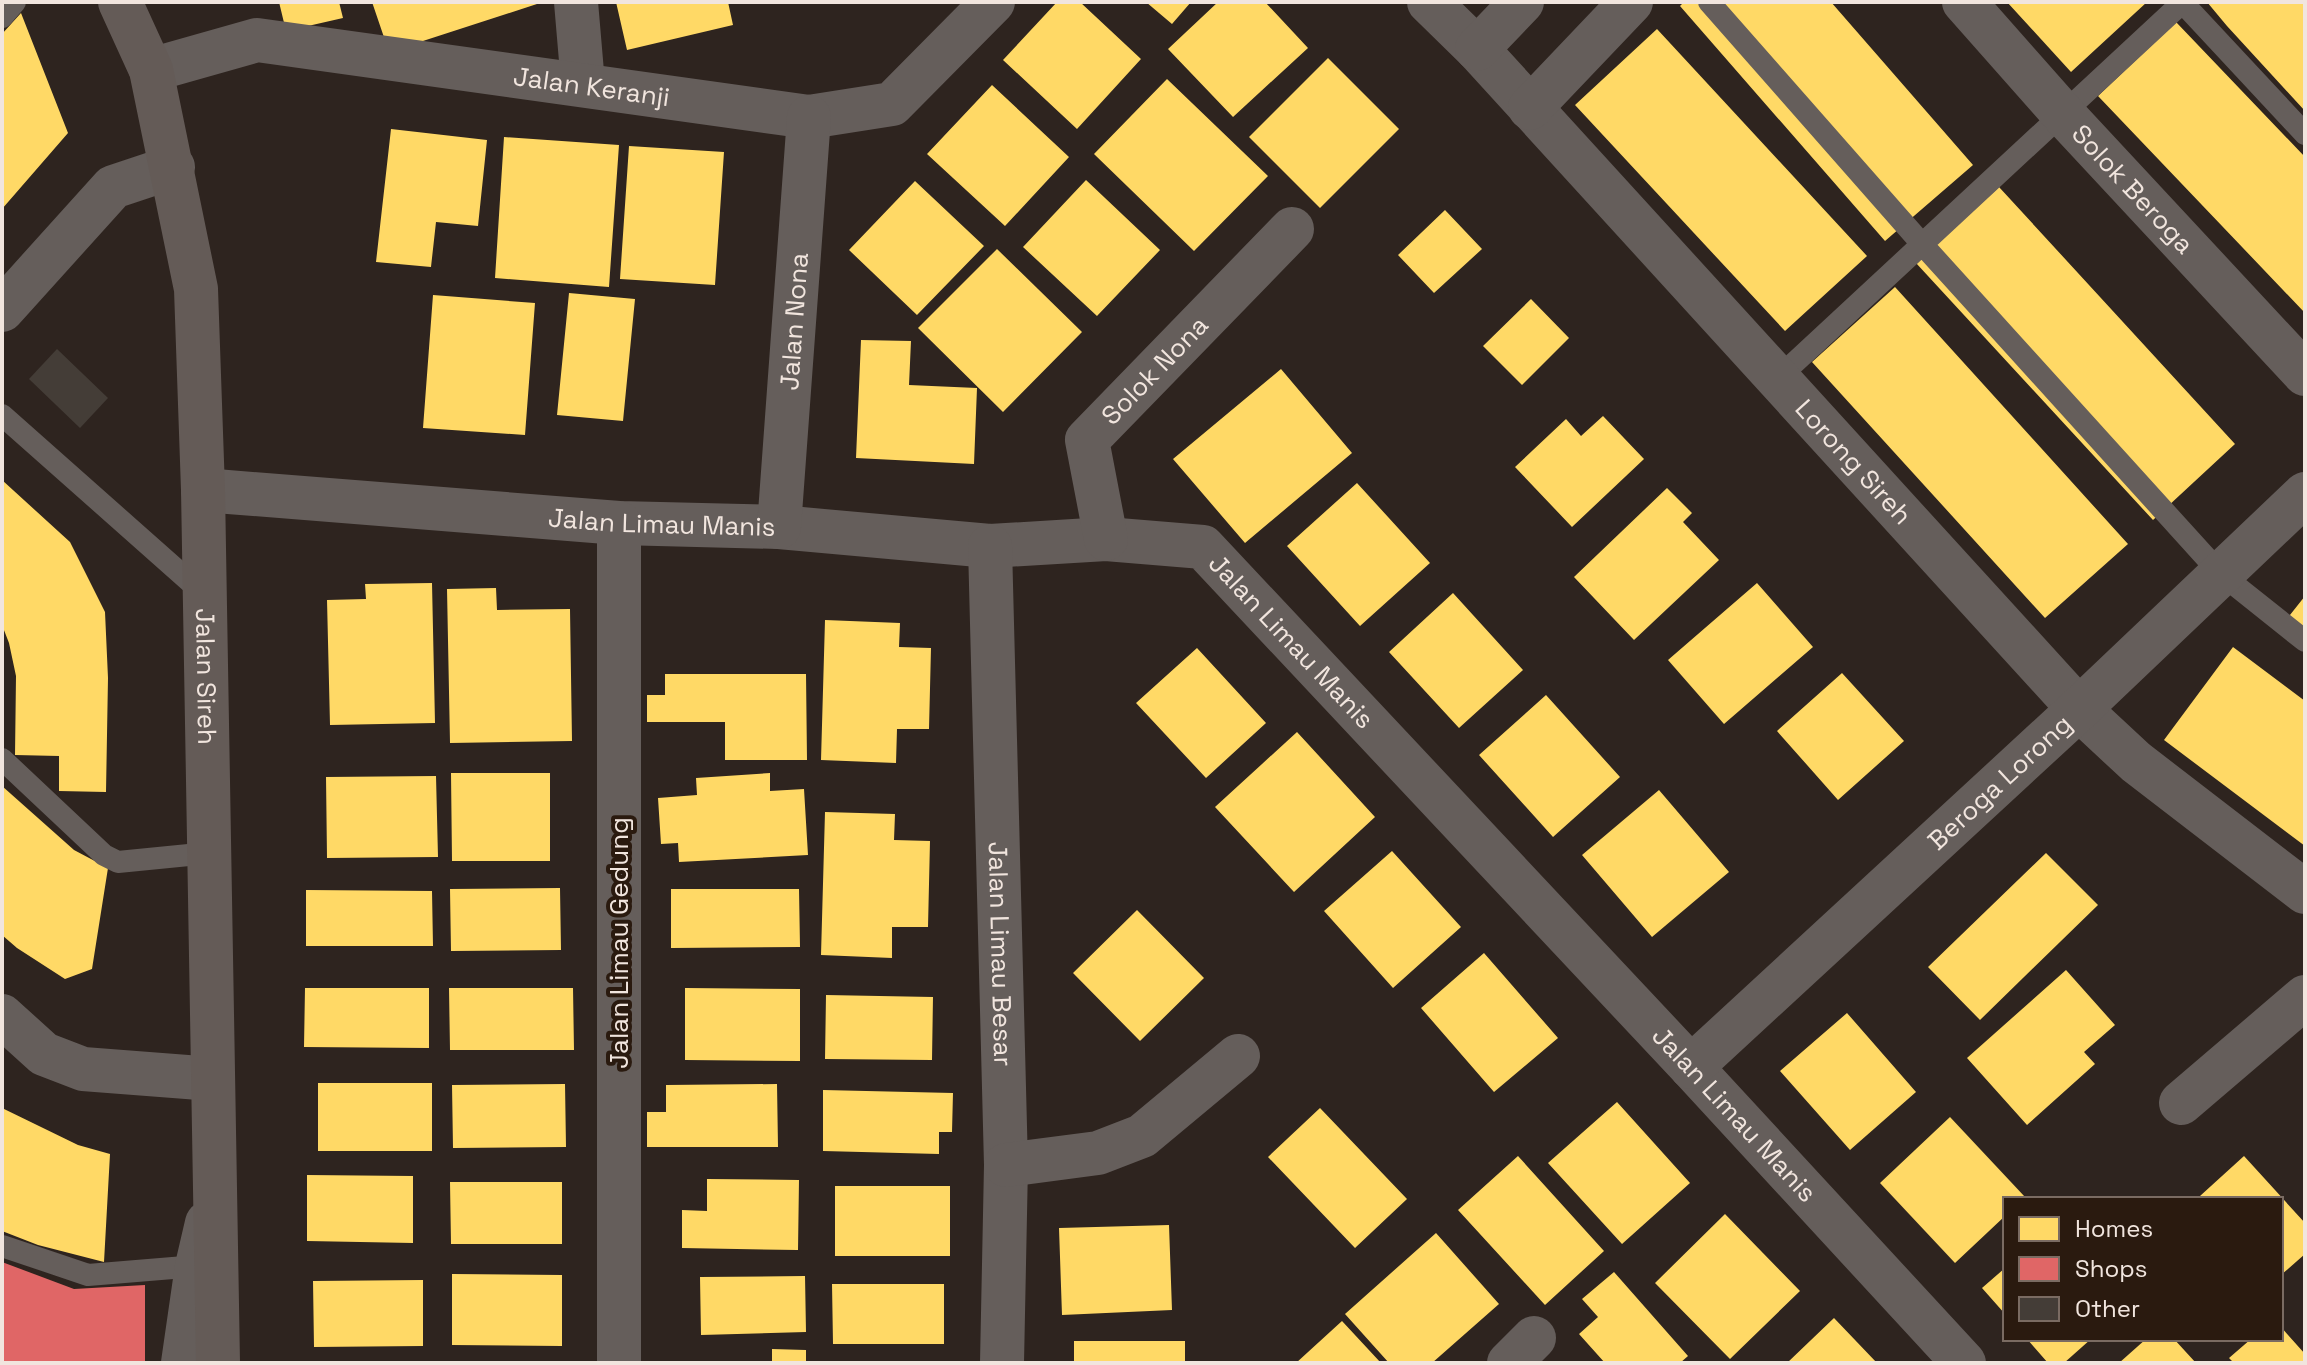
<svg xmlns="http://www.w3.org/2000/svg" width="2307" height="1365" viewBox="0 0 2307 1365" font-family="'Space Grotesk',sans-serif">
  <style>
    .homes { fill: #ffd966 }
    .shops { fill: #e06666 }
    .building { fill: #443d37 }
    .lines { fill: none; stroke-linecap: round; stroke-linejoin: round }
    .lane { stroke: #655e5b; stroke-width: 22 }
    .street { stroke: #655e5b; stroke-width: 44 }
    .highway { stroke: #645b57; stroke-width: 44 }
    .labels { text-anchor: middle; dominant-baseline: central; stroke-width: 8; stroke-linejoin: round; paint-order: stroke }
    .street-label { font-size: 26px; fill: #f1e5de; stroke: #2a1a0f }
  </style>
  <rect width="100%" height="100%" fill="#2e241f"/>
  <path class="homes" d="M279,2h60l4,16 -57,13z
    M372,2h168v1l-151,49z
    M616,2h112l5,23 -106,25z
    M1057,2h23l61,57 -64,70 -74,-69z
    M1146,2h45l-19,22z
    M1218,2h47l43,46 -75,69 -65,-68z
    M1684,2h147l142,163 -88,76 -205,-235z
    M2007,2h140l-76,70z
    M2207,2h98v109l-78,-85z
    M21,13l47,120 -66,76v-175z
    M2176,22l129,135v156l-207,-217z
    M1657,29l210,227 -82,75 -210,-226z
    M1328,58l71,71 -79,79 -71,-71z
    M1167,79l101,97 -74,75 -100,-97z
    M992,85l77,72 -64,69 -78,-72z
    M391,129l96,11 -9,86 -42,-4 -5,45 -55,-5z
    M504,137l115,8 -10,142 -114,-9z
    M629,146l95,6 -9,133 -95,-6z
    M1086,180l74,70 -63,66 -74,-69z
    M915,181l69,65 -67,69 -68,-65z
    M1999,187l236,257 -82,76 -237,-257z
    M1445,210l37,39 -48,44 -36,-38z
    M997,249l85,83 -79,80 -85,-84z
    M1895,287l233,257 -83,74 -233,-256z
    M569,293l66,6 -12,122 -66,-6z
    M433,295l102,8 -10,132 -102,-7z
    M1531,299l38,39 -47,47 -39,-39z
    M861,340l50,1 -2,44 68,3 -3,76 -118,-6z
    M1281,369l71,84 -107,90 -72,-84z
    M1603,416l41,43 -72,68 -57,-60 51,-48 15,17z
    M2,480l68,62 35,70 3,66 -2,114 -47,-1v-35l-44,-1 1,-79 -7,-33 -7,-18z
    M1357,483l73,80 -70,63 -73,-80z
    M1667,488l25,25 -9,9 36,38 -85,80 -60,-63z
    M432,583l3,140 -105,2 -3,-125 39,-1 -1,-15z
    M1757,583l56,64 -89,77 -56,-64z
    M496,588l1,22 73,-1 2,132 -122,2 -3,-154z
    M1453,593l70,77 -64,58 -70,-76z
    M2305,596v55l-26,-22z
    M825,620l75,3 -1,24 32,1 -2,81h-32l-1,34 -75,-3z
    M2233,647l72,54v145l-141,-106z
    M1197,648l69,75 -60,55 -70,-75z
    M1842,673l62,68 -66,59 -61,-69z
    M665,674h141l1,86h-82v-38h-78v-27h18z
    M1546,695l74,82 -67,60 -74,-82z
    M1297,732l78,85 -81,75 -79,-85z
    M451,773h99v88h-98z
    M770,773v18l34,-2 4,66 -129,7 -1,-19 -17,1 -3,-46 39,-3 -1,-17z
    M436,776l2,81 -111,1 -1,-81z
    M2,786l72,64 34,18 -16,101 -27,10 -48,-31 -15,-13z
    M1659,790l70,82 -77,65 -70,-82z
    M825,812l70,2 -1,26 36,1 -2,86h-36v31l-71,-3z
    M1392,851l69,76 -68,61 -69,-77z
    M2046,853l52,52 -118,115 -52,-53z
    M560,888l1,62 -110,1 -1,-62z
    M671,889h128l1,58 -129,1z
    M306,890l126,1 1,55h-127z
    M1137,910l67,68 -64,63 -67,-68z
    M1484,953l74,85 -64,54 -73,-84z
    M2066,970l49,55 -31,27 11,12 -68,61 -60,-67z
    M305,988h124v60l-125,-1z
    M449,988h124l1,62h-124z
    M685,988l115,1v72l-115,-1z
    M826,995l107,2 -1,63 -107,-1z
    M1847,1013l69,79 -66,58 -70,-79z
    M318,1083h114v68h-114z
    M565,1084l1,63 -113,1 -1,-63z
    M777,1084l1,63h-131v-35h19v-27z
    M823,1090l130,3 -1,39h-13v22l-116,-3z
    M1617,1102l73,81 -68,61 -74,-81z
    M2,1108l76,37 32,9 -6,108 -66,-17 -36,-14z
    M1320,1108l87,91 -52,49 -87,-91z
    M1950,1117l75,80 -20,2v17l-50,47 -75,-80z
    M1518,1156l86,95 -59,54 -87,-95z
    M2244,1156l61,67v31l-24,21v-76h-78l-3,-3z
    M307,1175l106,1v67l-106,-2z
    M707,1179l92,1 -1,70 -116,-2v-38l25,1z
    M450,1182h112v62h-111z
    M835,1186h115v70h-115z
    M1725,1214l75,77 -70,68 -75,-76z
    M1169,1225l3,85 -110,5 -3,-87z
    M1436,1233l63,71 -67,59h-43l-44,-49z
    M2005,1268v46l-23,-26z
    M1614,1272l74,84 -8,7h-75l-26,-29 19,-17 -16,-18z
    M452,1274l110,1v71l-110,-1z
    M805,1276l1,56 -105,3 -1,-58z
    M423,1280v66l-109,1 -1,-66z
    M832,1284h112v60h-111z
    M1834,1318l43,45h-90z
    M1342,1321l39,42h-85z
    M2281,1327l24,27v9h-71l-5,-5 22,-19h30z
    M2027,1339h64l-27,24h-16z
    M2146,1339h28l22,24h-77z
    M1074,1341h111v22h-111z
    M772,1349l34,1v13h-34z"/>
  <path class="shops" d="M2,1262l72,27 71,-4v78h-143z"/>
  <path class="building" d="M57,349l51,49 -28,30 -51,-49z"/>
  <g class="lines">
    <path class="lane" d="M1709,2l213,242 299,330 84,67
      M2182,2l123,132
      M2,17l13,-15
      M1778,378l405,-376
      M2,415l203,180
      M2,759l102,96 14,7 91,-9
      M2,1246l86,29 109,-9"/>
    <g class="street">
      <path d="M576,2l7,82"/>
      <path id="s1" d="M1429,2l48,47 602,660 57,53 169,130"/>
      <path id="s2" d="M1964,2l100,113 241,259"/>
      <path d="M1477,49l45,-47"/>
      <path id="s3" d="M151,70l106,-30 552,77 83,-13 101,-102"/>
      <path d="M1530,108l101,-106"/>
      <path d="M2,310l111,-123 60,-20"/>
      <path id="s4" d="M203,490l416,33 160,4 211,19 116,-7 97,8 488,520 273,296"/>
      <path id="s5" d="M779,527l30,-410"/>
      <path id="s6" d="M1106,539l-19,-99 205,-211"/>
      <path id="s7" d="M990,546l16,619 -4,198"/>
      <path d="M2,1016l42,38 39,15 130,10"/>
      <path id="s8" d="M1691,1067l388,-358 226,-215"/>
      <path d="M2181,1103l124,-106"/>
      <path d="M1006,1165l92,-12 44,-17 96,-80"/>
      <path d="M183,1363l14,-97 10,-43"/>
      <path d="M619,1363v-840"/>
      <path d="M1509,1363l25,-25"/>
    </g>
    <path class="highway" id="s9" d="M120,2l31,68 45,219 7,201 15,873"/>
  </g>
  <g class="labels">
    <g class="street-label">
      <text stroke="none"><textPath href="#s3" startOffset="448">Jalan Keranji</textPath></text>
      <text stroke="none"><textPath href="#s2" startOffset="252">Solok Beroga</textPath></text>
      <text stroke="none"><textPath href="#s5" startOffset="206">Jalan Nona</textPath></text>
      <text stroke="none"><textPath href="#s6" startOffset="198">Solok Nona</textPath></text>
      <text stroke="none"><textPath href="#s1" startOffset="626">Lorong Sireh</textPath></text>
      <text stroke="none"><textPath href="#s4" startOffset="460">Jalan Limau Manis</textPath></text>
      <text stroke="none"><textPath href="#s4" startOffset="1132">Jalan Limau Manis</textPath></text>
      <text stroke="none"><textPath href="#s9" startOffset="686">Jalan Sireh</textPath></text>
      <text stroke="none"><textPath href="#s8" startOffset="420">Beroga Lorong</textPath></text>
      <text transform="translate(619 943) rotate(-90)">Jalan Limau Gedung</text>
      <text stroke="none"><textPath href="#s7" startOffset="408">Jalan Limau Besar</textPath></text>
      <text stroke="none"><textPath href="#s4" startOffset="1780">Jalan Limau Manis</textPath></text>
    </g>
  </g>
  <rect width="2307" height="1365" fill="none" stroke="#f1e5de" stroke-width="8"/>
  <rect x="2003" y="1197" width="280" height="144" fill="#2a1a0f" stroke="#7a6b62" stroke-width="2"/>
  <rect x="2019" y="1217" width="40" height="24" fill="#ffd966" stroke="#7a6b62" stroke-width="2"/>
  <text x="2075" y="1237" font-size="24" fill="#f1e5de">Homes</text>
  <rect x="2019" y="1257" width="40" height="24" fill="#e06666" stroke="#7a6b62" stroke-width="2"/>
  <text x="2075" y="1277" font-size="24" fill="#f1e5de">Shops</text>
  <rect x="2019" y="1297" width="40" height="24" fill="#443d37" stroke="#7a6b62" stroke-width="2"/>
  <text x="2075" y="1317" font-size="24" fill="#f1e5de">Other</text>
</svg>
